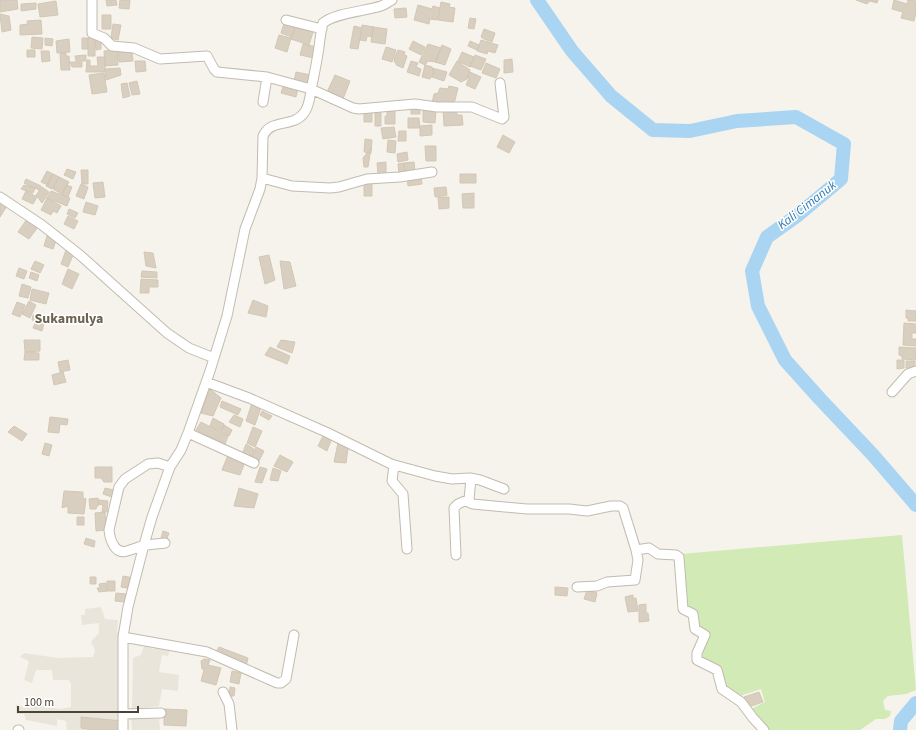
<svg xmlns="http://www.w3.org/2000/svg" width="916" height="730" viewBox="0 0 916 730" font-family="'Source Sans 3',sans-serif">
  <style>
    .residential { fill: #eae5da }
    .green { fill: #d2eab5 }
    .lines { fill: none; stroke-linecap: round; stroke-linejoin: round }
    .river { stroke: #a9d4f2; stroke-width: 14 }
    .building { fill: #d8cfc1; stroke: #d3c7b4 }
    .minor-casing { stroke: #c2bbae; stroke-width: 11 }
    .minor { stroke: #fff; stroke-width: 9 }
    .labels { text-anchor: middle; dominant-baseline: central; stroke-width: 3; stroke-linejoin: round; paint-order: stroke }
    .water-label { font-size: 13px; font-style: italic; fill: #2e7ab2; stroke: #fff }
    .quarter-label { font-size: 14px; font-weight: bold; fill: #6e6250; stroke: #fff }
  </style>
  <rect width="100%" height="100%" fill="#f6f3ec"/>
  <path class="residential" d="M101,607l4,12 13,1 -1,12 12,2 -5,47 -6,28 6,21h-57l-1,-9 -9,-2v7l-31,-6 -2,-6h-8v-9l10,3 1,-8h15l-1,6 19,3 11,-2v-23l-2,-4h-16l-1,-10h-16l-4,13 -8,-3 5,-19 -9,-4 4,-4 34,5 35,-1 2,-7 -4,-8 8,-9v-10l-17,2 -1,-10h4v-6z
    M157,641l14,4 -3,11 -6,-1 -3,17 20,3 -1,16 -16,-2 -3,17 -27,3 1,-51 8,-3 3,-9 10,3z
    M149,716l1,3h9l1,11h-28l-1,-13z"/>
  <path class="green" d="M902,535l14,155 -10,4 -18,2 -5,5 2,9 6,1 -1,5 -5,3h-9l-16,11h-94l-15,-21 14,-7 -4,-13 -21,7 -16,-10 -4,-18 -20,-10 8,-25 -11,-5 -11,-21 -5,-53z"/>
  <g class="lines">
    <path class="river" d="M537,0l35,51 39,45 42,34 37,1 47,-10 59,-4 48,27 -3,35 -43,36 -31,22 -15,34 6,35 27,54 35,39 53,56 43,50
      M900,730l1,-9 15,-18"/>
  </g>
  <path class="building" d="M0,0h17l1,9 -18,3z
    M106,0h10l1,5 -10,1z
    M120,0h10l-1,9 -10,-1z
    M856,0h22l-1,3 -7,-2 -3,3z
    M894,0l13,4 1,-4 8,1v12l-2,8 -13,-3 2,-6 -11,-3z
    M56,1l2,14 -18,2 -2,-13z
    M441,2l9,2 -1,3 6,1 -2,14 -15,-2z
    M36,3v6l-15,2v-7z
    M418,5l14,4 1,-3 7,2 -3,12 -7,-1 -1,5 -15,-4z
    M406,8l1,9 -12,1 -1,-9z
    M0,14l9,2 2,14 -9,2z
    M102,15h9v14h-9z
    M470,18l6,1 -2,10 -6,-1z
    M41,20l1,14 -22,1v-10l8,-1 -1,-3z
    M284,23l11,4 -3,10 -11,-4z
    M113,24l8,1 -3,15 -7,-2z
    M362,25l12,2 -2,10 -5,-1 -1,5 -6,-1z
    M354,26l8,2 -4,21 -8,-1z
    M295,27l18,5 -4,13 -18,-6z
    M373,27l14,2 -2,15 -14,-2z
    M484,29l11,4 -3,9 -8,-3 -3,-2z
    M279,35l12,3 -4,14 -12,-4z
    M32,37l11,1 -1,11 -11,-1z
    M95,37v19h-7v-18z
    M45,38l8,1 -1,7 -7,-1z
    M82,38h6v11h-6z
    M69,39l1,13 -13,1 -1,-12z
    M95,39h6v10l-5,1z
    M481,40l17,5 -3,8 -7,-2 -1,3 -10,-3z
    M413,41l12,6 -4,8 -12,-6z
    M470,41l9,4 -2,5 -9,-4z
    M303,44l14,3 -3,11 -14,-3z
    M428,44l13,4 -5,14 -8,-1 -3,4 -6,-3z
    M442,45l9,4 -6,16 -10,-3z
    M118,47h4v5l10,-1 1,10 -14,1z
    M386,47l10,3 -4,12 -10,-3z
    M27,50h8v7h-8z
    M117,50l1,15 -13,1 -1,-15z
    M398,50l7,2 -1,3 3,1 -4,12 -7,-3 1,-2h-2l-1,-4z
    M41,51h8l1,10 -8,1z
    M462,52l12,5 -4,10 -12,-6z
    M60,53h6v3h3l1,14h-9z
    M86,55v6h-10l-1,-5z
    M475,55l11,4 -5,11 -11,-4z
    M97,57h8v15h-19l1,-12h3v6h8z
    M512,59l1,13 -9,1v-13z
    M135,61h10l1,10 -10,1z
    M411,61l7,2 -2,4 5,2 -2,7 -12,-4z
    M457,61l13,9 -3,9 -6,3 -12,-7z
    M70,62h12v5h-10z
    M486,63l14,6 -4,9 -14,-5z
    M425,65l7,2 2,5 -4,7 -8,-2z
    M120,68l1,7 -15,5 -1,-11z
    M432,68l15,4 -3,9 -12,-4 2,-5z
    M296,72l15,3 -2,9 -15,-3z
    M470,72l11,5 -6,12 -9,-4 3,-7 -2,-1z
    M104,73l3,19 -15,2 -3,-19z
    M335,75l15,6 -7,18 -16,-7z
    M137,81l3,13 -8,1 -3,-12z
    M127,83l3,13 -7,2 -2,-14z
    M284,84l14,4 -2,9 -15,-4z
    M449,86l9,2 -4,16 -8,-2 -1,4 -13,-3 2,-9 4,-1 2,-5 8,1z
    M411,105h9v9h-9z
    M423,105l13,4 -1,14 -12,-1z
    M456,107l1,8h5l1,10 -19,1 -1,-18z
    M387,109h8v15h-10v-8h2z
    M364,112h8v10h-8z
    M375,113h6v13h-6z
    M408,118h11l1,10h-12z
    M432,125v10l-12,1v-10z
    M394,127l2,10 -13,2 -2,-11z
    M399,131h7v10h-8z
    M503,135l12,7 -6,11 -12,-6z
    M365,139l7,1 -1,13 -7,-1z
    M388,140l8,1 -1,12 -8,-1z
    M425,146h11v15h-10z
    M371,148l-3,19h-4l-1,-9z
    M407,152l1,8 -10,2 -1,-8z
    M386,162v12h-8l-1,-11z
    M414,162l1,10 -10,1 -1,-10z
    M404,163l1,10 -6,1 -1,-10z
    M67,169l9,3 -3,7 -9,-4z
    M81,170h7v14h-6z
    M47,171l6,3 -5,11 -7,-3z
    M53,174l6,3 -7,12 -6,-3z
    M460,174h16v9h-16z
    M421,176l1,8 -14,2 -1,-8z
    M59,177l10,5 -7,12 -9,-5z
    M26,179l15,7 -2,4 -15,-7z
    M103,182l2,15 -10,1 -2,-15z
    M364,183h8v13h-8z
    M81,184l7,3 -4,12 -8,-3z
    M24,185l11,3 -2,5 -12,-4z
    M66,185l6,2 -4,10 -6,-3z
    M42,187l7,5 -7,11 -6,-8z
    M446,187l1,8 -12,2 -1,-9z
    M26,191l11,6 -4,7 -11,-5z
    M51,191l19,7 -3,8 -20,-8z
    M474,193v15h-11l-1,-14z
    M438,197h11v11l-10,1z
    M47,198l14,8 -4,7 -4,-2 -2,4 -10,-5z
    M0,201l7,5 -7,11z
    M86,202l12,4 -3,9 -12,-3z
    M69,209l9,4 -3,5 -8,-4z
    M68,216l10,5 -4,8 -10,-5z
    M27,219l11,8 -9,12 -11,-7z
    M49,229l10,3 -6,17 -9,-3z
    M66,250l8,3 -6,14 -7,-3z
    M144,252l9,1 3,15 -10,-2z
    M269,255l6,25 -10,4 -6,-27z
    M35,261l9,4 -4,8 -9,-4z
    M280,261l10,1 6,24 -12,3z
    M19,268l8,3 -3,8 -8,-3z
    M68,269l11,5 -7,15 -10,-5z
    M142,271l15,1v6l-16,-1z
    M31,272l8,3 -2,6 -8,-3z
    M141,279l17,1v7h-9v6h-9z
    M22,284l9,3 -3,11 -9,-2z
    M32,289l17,4 -3,11 -16,-4z
    M253,300l15,6 -2,11 -18,-4z
    M29,301l7,4 -6,13 -8,-4z
    M17,302l8,3 -5,12 -8,-3z
    M906,310l10,1v10h-8v-3h-2z
    M33,315l12,4 -3,12 -9,-3 3,-7 -4,-1z
    M904,323l12,1v9h-4v6h4v7l-13,-1z
    M24,340h16v11l-15,1z
    M281,340l14,2 -3,11 -15,-6z
    M270,347l20,9 -3,8 -22,-9z
    M899,347l17,1v12l-14,-1v-3l-3,-1z
    M25,352l14,1v7h-15z
    M68,360l2,10 -10,2 -2,-10z
    M897,360h7v8l-7,1z
    M906,361h9v7h-9z
    M63,372l3,10 -12,3 -2,-10z
    M210,389l11,9 -8,18 -12,-3z
    M222,401l19,8 -3,6 -18,-8z
    M252,403l9,4 -6,18 -9,-4z
    M262,411l10,5 -3,4 -9,-5z
    M234,415l9,4 -3,8 -11,-5z
    M50,417l18,2 -1,6 -7,-1 -1,9 -11,-1z
    M213,418l11,6 -3,7 -11,-5z
    M201,422l27,14 -3,8 -29,-14z
    M224,425l8,5 -3,6 -8,-5z
    M14,426l13,8 -5,7 -14,-9z
    M253,427l9,4 -7,16 -8,-4z
    M325,432l7,6 -5,13 -9,-5z
    M45,443l7,2 -3,11 -7,-2z
    M338,443l10,5 -2,15 -12,-1z
    M246,444l8,5 -4,10 -8,-4z
    M256,447l8,4 -6,12 -7,-4z
    M228,455l17,7 -5,13 -18,-5z
    M280,455l13,7 -6,10 -13,-6z
    M95,467h17v15h-8l-3,-4h-6z
    M260,467l7,2 -5,14 -7,-1z
    M273,468l8,3 -3,10 -8,-1z
    M105,488l9,2 -2,7 -9,-3z
    M239,488l19,6 -4,14 -20,-2z
    M64,491l19,1v6l3,1 -2,15 -16,-1v-7l-6,2z
    M98,498l1,7 -2,1 -1,3h-6l-1,-10z
    M99,500l9,1 -1,11h-5l1,-7 -4,-1z
    M105,512l1,18 -10,1 -1,-18z
    M77,517h7v8h-7z
    M163,531l6,2 -3,8 -5,-3z
    M86,538l9,3 -1,6 -10,-3z
    M123,576l11,2 -2,11 -11,-2z
    M90,577h6v7h-6z
    M107,581h8v10h-8z
    M106,583l1,8 -8,1 -2,-4h3l-1,-4z
    M555,587l13,1 -1,8 -12,-1z
    M587,590l10,3 -2,9 -11,-3z
    M116,593l10,1 -1,8 -10,-1z
    M633,595v3h3l2,13 -10,1 -3,-15z
    M646,604v9h2l1,8 -10,1v-17z
    M219,647l29,11 -2,9 -31,-13z
    M204,659l6,1 -2,5 13,3 -5,17 -15,-4 3,-11 -2,-1 -1,-8z
    M232,671l9,2 -2,11 -9,-2z
    M230,687l5,1 -1,8h-5z
    M759,692l4,10 -15,5 -4,-10z
    M164,709l23,1 -1,16 -22,-1z
    M81,717l41,4v9h-29l-12,-2z"/>
  <g class="lines">
    <g class="minor-casing">
      <path id="minor" d="M92,0v33l12,5 8,8 22,2 26,11 47,-3 7,13 3,3 50,5 44,12 42,19 6,1 56,-5 22,3h35l30,12 2,-2 -4,-34
        M286,20l36,9
        M263,102l4,-25
        M262,178l30,8 38,2 9,-1 28,-8 33,-2 32,-5
        M0,197l42,28 38,30 87,78 22,15 25,10
        M206,382l43,16 77,34 65,32 44,12 17,3 18,-1 10,2 24,9
        M892,392l16,-18 8,-3
        M188,433l66,30
        M394,465l-2,16 11,13 4,55
        M471,479l-2,20 1,4 3,1 54,5h42l18,2 24,-5h9l3,2 13,42 13,-2 9,6 18,1 3,2 4,52 10,5 2,15 10,6 -8,18v7l20,10 5,19 19,13 12,16 11,12
        M165,543c-7,1 -15,1 -22,3 -6,1 -11,4 -16,5 -12,4 -17,-11 -18,-21l10,-43 6,-8 23,-15 10,-1 12,4
        M456,555l-2,-47 4,-4 11,-5
        M577,587l20,-1 10,-4 28,-2 3,-20 -2,-10
        M123,637l84,15 70,31h4l5,-4 8,-44
        M223,692l6,12 3,26
        M124,714l37,-1
        M18,730h1
        M123,730v-93l5,-30 16,-62 8,-28 18,-50 11,-17 7,-17 22,-62 17,-55 18,-87 15,-40 2,-11 1,-42c8,-18 30,-8 41,-23 5,-6 6,-16 7,-23 3,-14 6,-29 8,-43 1,-8 2,-17 4,-24 12,-10 43,-12 58,-17 4,-1 7,-4 11,-6"/>
    </g>
    <use href="#minor" class="minor"/>
  </g>
  <g class="labels">
    <g class="water-label">
      <text transform="translate(807 205) rotate(-38)">Kali Cimanuk</text>
    </g>
    <g class="quarter-label">
      <text x="69" y="319">Sukamulya</text>
    </g>
  </g>
  <path d="M18 706v6h120v-6" fill="none" stroke="#4b4439" stroke-width="2"/>
  <text x="24" y="706" font-size="12" fill="#4b4439" stroke="#ffffff" stroke-width="3" paint-order="stroke">100 m</text>
</svg>
